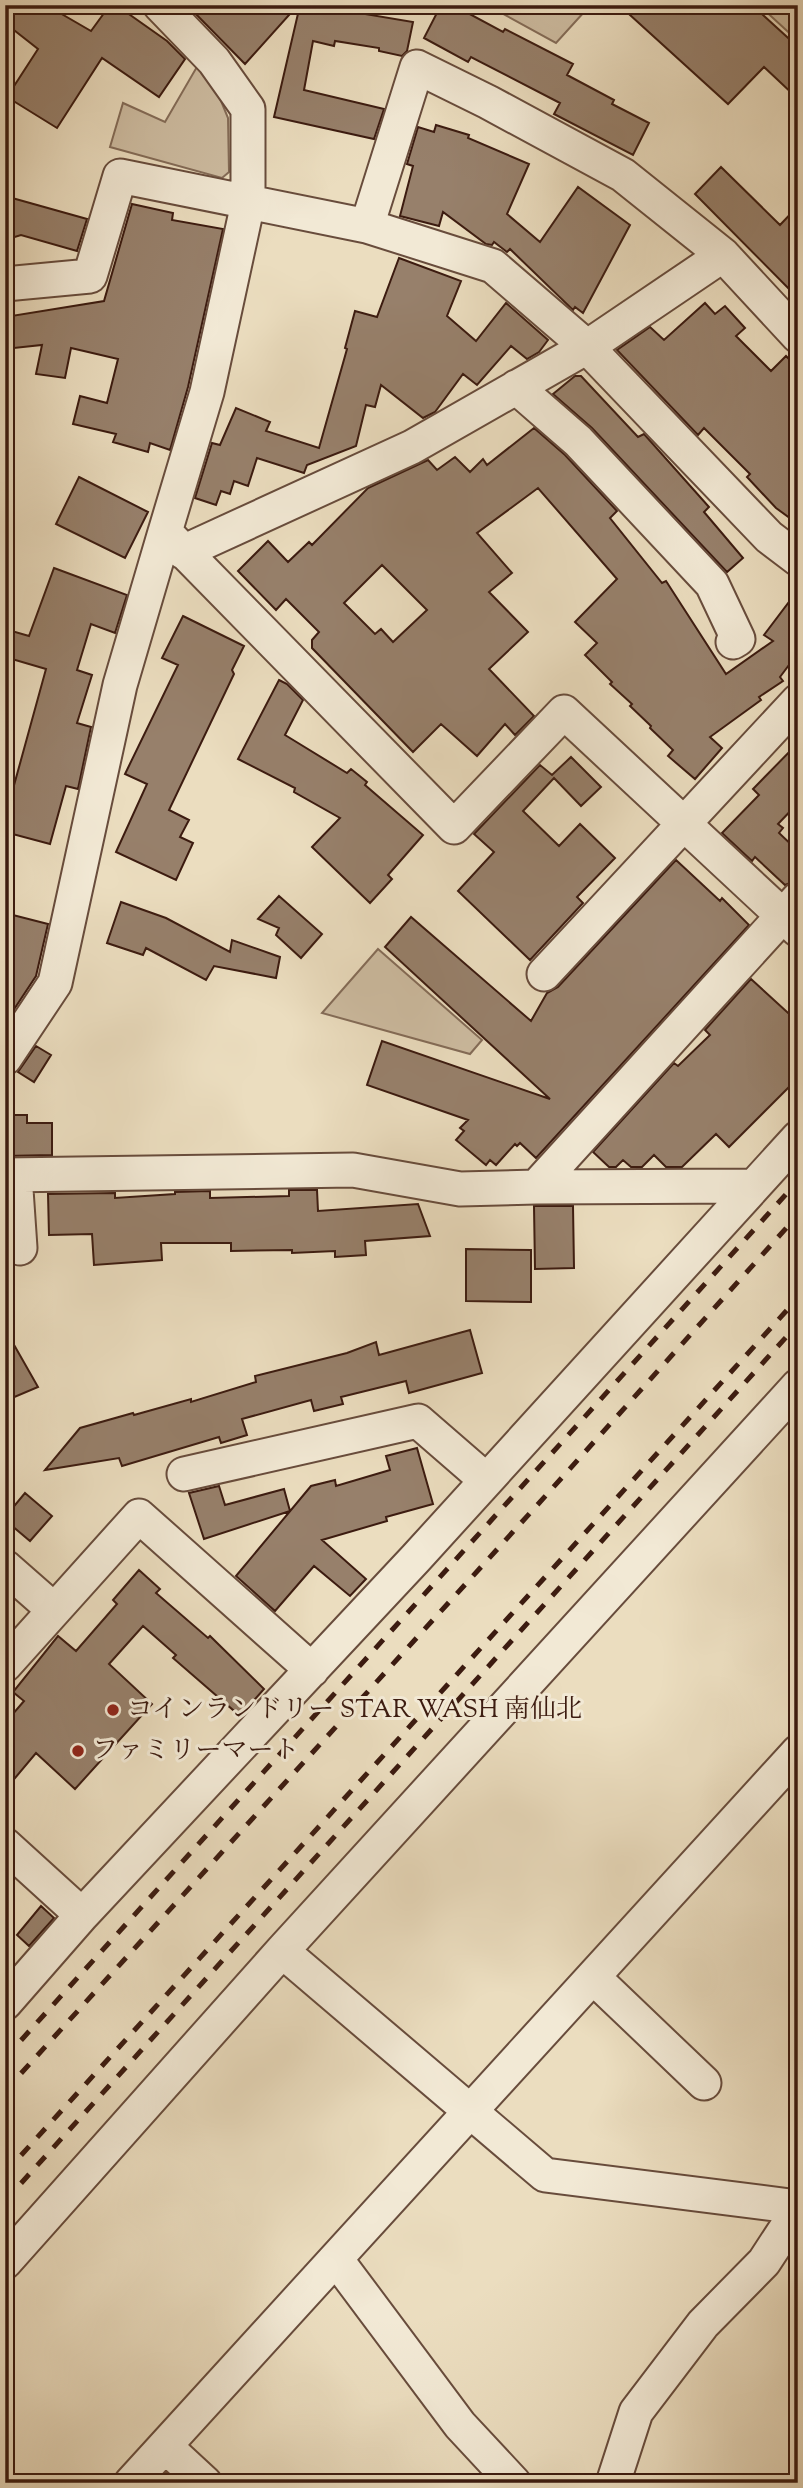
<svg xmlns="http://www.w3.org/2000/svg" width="803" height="2488" viewBox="0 0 803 2488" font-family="'Sorts Mill Goudy','Noto Serif JP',serif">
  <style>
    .green { fill: #cdbca1; stroke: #846c58; stroke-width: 2 }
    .building { fill: #97806b; stroke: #3c1b10; stroke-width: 2; fill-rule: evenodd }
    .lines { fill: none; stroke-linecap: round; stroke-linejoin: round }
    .minor-casing { stroke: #684c3c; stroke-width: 37 }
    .minor { stroke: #f2e9d5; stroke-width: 33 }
    .rail { stroke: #3c1b10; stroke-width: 5; stroke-dasharray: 12 12; stroke-linecap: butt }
    .poi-dot { fill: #8f2418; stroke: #f2e9d5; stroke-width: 2.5 }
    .labels { text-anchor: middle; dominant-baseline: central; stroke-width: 6; stroke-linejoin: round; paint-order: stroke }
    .poi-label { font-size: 26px; fill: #3c1b10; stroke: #f2e9d5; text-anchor: start }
  </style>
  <rect width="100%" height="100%" fill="#ebddbf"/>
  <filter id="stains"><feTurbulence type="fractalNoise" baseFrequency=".00286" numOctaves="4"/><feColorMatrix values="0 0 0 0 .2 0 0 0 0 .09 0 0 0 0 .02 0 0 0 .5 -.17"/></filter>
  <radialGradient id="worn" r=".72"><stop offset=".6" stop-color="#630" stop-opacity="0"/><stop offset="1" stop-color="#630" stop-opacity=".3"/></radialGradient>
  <path class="green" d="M487,5h91l7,6 -29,32z
    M759,5h39v36z
    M198,65l19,26 11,27 1,54 -7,6 -112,-31 13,-44 42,19z
    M378,949l104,91 -12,14 -148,-41z"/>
  <path class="building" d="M5,5h41l45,26 19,-26h6l51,36 18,18 -26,38 -57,-39 -45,70 -50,-31 31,-48 -33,-26z
    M187,5h111l-53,59z
    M300,5h42l-1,5 72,12 -6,29 -5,5 -23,-5v-3l-44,-7 -1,5 -21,-5 -9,49 80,19 -10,30 -100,-22z
    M441,5h12l50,27 2,-3 68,35 -6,11 47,25 -2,4 37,19 -16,32 -79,-41 6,-11 -89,-46 -3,5 -44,-24z
    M619,5h133l46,42v52l-34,-32 -36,37z
    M436,125l33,10 -1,3 61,26 -22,50 33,28 38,-55 52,38 -47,88 -8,-6 -2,3 -63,-61 -3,3 -13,-10 -2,3 -6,-1 -43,-32 -4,14 -39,-10 13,-50 -6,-2 11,-37 16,5z
    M721,167l59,58 18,-19v92l-103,-104z
    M5,196l82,23 -10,32 -56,-16 -16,5z
    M132,204l41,9 -1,7 51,9 -35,158 -18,63 -20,-7 -2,9 -35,-10 3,-8 -43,-10 7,-28 27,7 11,-44 -47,-11 -6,30 -29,-4 6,-29 -37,4v-32l99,-16z
    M399,258l62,23 -14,35 29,25 30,-38 42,37 -9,12 -12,7 -16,-13 -34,39 -14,-11 -28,38 -12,6 -42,-33 -6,22 -9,-2 -10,41 -49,19 -3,8 -47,-15 -9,28 -14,-5 -4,13 -9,-3 -5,14 -21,-7 17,-55 8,2 16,-37 34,14 -4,9 53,17 28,-99 -2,-1 10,-37 22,6z
    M705,303l10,11 10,-8 20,22 -9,8 35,35 15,-15 12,12v156l-22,-16 -29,-31 3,-3 -46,-46 -6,7 -81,-85 33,-23 14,13z
    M575,376h6l57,61 6,-3 65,73 -5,5 39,46 -16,14 -135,-144 -39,-34z
    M534,428l31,27 52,56 -7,7 52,65 4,-2 60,93 47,-33 -9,-6 34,-45v70l-3,-3 -15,20 3,4 -24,16 2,3 -51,37 12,11 -27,31 -27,-23 5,-6 -23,-22 1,-2 -21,-20 2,-2 -22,-20 2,-2 -27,-27 12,-12 -22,-21 42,-43 -79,-91 -61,45 35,40 -23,19 39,40 -39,37 45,47 -19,19 -10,-11 -28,32 -36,-32 -28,28 -101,-104v-8l7,-8 -33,-33 -10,11 -38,-39 30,-30 20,21 21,-20 3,3 56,-57 60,-28 9,10 18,-13 15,15 13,-13 4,6zM382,565l45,45 -34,32 -12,-13 -6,5 -31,-31z
    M79,477l69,35 -23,46 -69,-34z
    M54,568l73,27 -12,38 -24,-9 -14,46 15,5 -15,48 14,4 -13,62 -12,-3 -16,58 -45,-12v-14l41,-149 -41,-12v-28l24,7z
    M183,616l61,30 -12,24 2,4 -65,136 20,10 -9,17 13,6 -17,37 -60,-28 31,-68 -22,-10 53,-109 -16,-7z
    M279,680l8,4 16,16 -18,35 62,38 4,-4 16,13 -2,3 58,50 -35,40 4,4 -22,24 -58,-56 28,-29 -46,-26 1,-4 -57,-29z
    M798,743v60l-20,21 5,4 -4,5 19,18v29l-13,5 -30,-28 -3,4 -30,-28 37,-38 -6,-6z
    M571,757l30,30 -20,19 -27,-28 -31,33 36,35 21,-22 35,34 -38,39 6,6 -53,57 -72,-69 36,-39 -20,-18 66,-69 12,10z
    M676,860l44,41 2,-3 27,27 -213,233 -16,-15 -3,3 -2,-2 -19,21 -6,-5 -4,5 -30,-25 8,-9 -4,-3 8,-8 -101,-35 15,-44 168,58 -165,-152 26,-30 120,104 16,-28 11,-6z
    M279,896l43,38 -21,24 -25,-23 3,-7 -21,-9z
    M121,902l45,16 64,34 2,-12 48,17 -4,21 -62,-12 -8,14 -60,-32 -3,7 -36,-12z
    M5,913l43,11 -12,52 -31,47z
    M751,979l47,43v56l-69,69 -13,-13 -34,33h-16l-12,-12 -12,12h-11l-8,-7 -7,7h-7l-16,-15 81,-89 4,3 32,-31 -5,-5z
    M36,1046l15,9 -17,27 -16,-10z
    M5,1115h22v8h25v32l-47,1z
    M289,1190h28l1,21 100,-7 12,32 -65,5 1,14 -31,2v-6l-43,2v-3l-61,1v-8h-70l1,17 -68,5 -2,-31 -43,1 -1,-41 67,-1v5l60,-4v-2l35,-1v7l79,-2z
    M534,1206h39l1,62 -39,1z
    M466,1249l65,1v52l-65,-1z
    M5,1329l33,58 -33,14z
    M470,1330l12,43 -73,20 -3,-12 -65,16 2,7 -29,7 -3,-11 -69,19 5,16 -26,8 -2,-6 -97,29 -3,-8 -74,12 35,-42 53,-15 1,2 57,-16v3l65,-20 -1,-6 92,-23 29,-11 3,13z
    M417,1448l16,56 -47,13 1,4 -65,19 44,39 -16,17 -36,-30 -39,45 -39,-35 75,-90 24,-6 1,6 54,-16 -4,-14z
    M219,1486l6,19 59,-16 6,22 -86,28 -15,-46z
    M25,1493l27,23 -22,25 -25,-21v-3z
    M139,1570l21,19 -4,4 52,45 2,-2 54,53 -24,27 -67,-58 3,-3 -33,-29 -34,38 43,40 -77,85 -39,-36 -31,37v-67l19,-22 -11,-9 45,-56 18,15 41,-47 -4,-4z
    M41,1906l13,12 -25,28 -12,-11z"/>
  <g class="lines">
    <g class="minor-casing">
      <path id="minor" d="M160,5l54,56 34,48v94l-41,189 -42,140 289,295 110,-115 234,218
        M367,226l50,-159 71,35 135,73 100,80 75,81
        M5,284l85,-8 30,-100 247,50 126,40 94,81 182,190 29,22
        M516,387l62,54 134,143 26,55 -5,3
        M183,552l229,-105 175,-100 136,-92
        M544,974l254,-273
        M5,1058l50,-75 65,-298 45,-153
        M5,1175l348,-5 107,19 76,-2 216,-1
        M15,1175l5,73
        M536,1187l262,-288
        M184,1474l234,-53 68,59
        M5,1567l49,43
        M5,1665l134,-149 173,154
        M5,1845l77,70
        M282,1951l263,224 253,32
        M593,1977l111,106
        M5,2003l77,-88 334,-357 382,-420
        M336,2259l124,166 54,58
        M5,2262l277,-311 516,-565
        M165,2446l40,37
        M131,2483l667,-731
        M613,2483l23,-71 67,-88 61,-62 34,-52"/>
    </g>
    <use href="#minor" class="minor"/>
    <path class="rail" d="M5,2058l793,-877
      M5,2091l526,-579 267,-297
      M5,2173l793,-875
      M5,2201l793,-877"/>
  </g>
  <g class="poi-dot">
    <circle cx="113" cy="1710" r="7"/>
    <circle cx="78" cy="1751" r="7"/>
  </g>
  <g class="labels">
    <g class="poi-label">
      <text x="127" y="1710">コインランドリー STAR WASH 南仙北</text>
      <text x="92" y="1751">ファミリーマート</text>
    </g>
  </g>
  <rect width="803" height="2488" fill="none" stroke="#ebddbf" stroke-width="28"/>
  <rect x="7" y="7" width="789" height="2474" fill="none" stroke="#3c1b10" stroke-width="3.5"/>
  <rect x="14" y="14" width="775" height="2460" fill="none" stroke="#3c1b10" stroke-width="2"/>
  <rect width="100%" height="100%" filter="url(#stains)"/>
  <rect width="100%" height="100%" fill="url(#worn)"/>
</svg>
